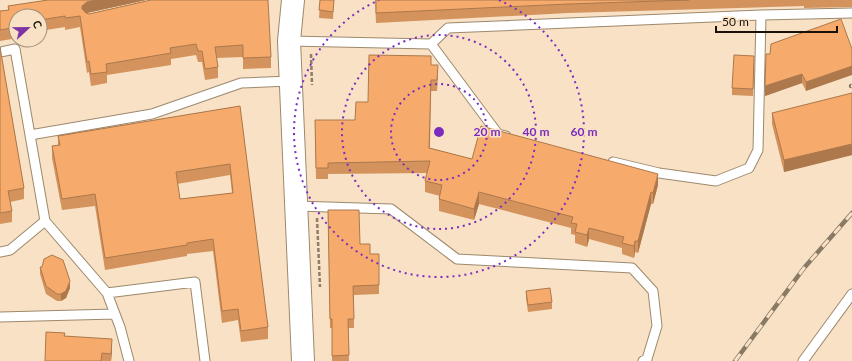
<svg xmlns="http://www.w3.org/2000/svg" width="852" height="361" viewBox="0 0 852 361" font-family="Lato,sans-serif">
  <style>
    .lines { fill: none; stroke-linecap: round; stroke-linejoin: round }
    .service-casing { stroke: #9d896d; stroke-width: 11 }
    .tertiary-casing { stroke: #9d896d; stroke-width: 24 }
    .path { stroke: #8d7d69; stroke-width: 2.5; stroke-dasharray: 4 2; stroke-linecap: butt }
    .service { stroke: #fff; stroke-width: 9 }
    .tertiary { stroke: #fff; stroke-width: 22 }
    .rail-casing { stroke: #897a66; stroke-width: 4.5 }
    .rail { stroke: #f8e1c4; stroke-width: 3; stroke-dasharray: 9; stroke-linecap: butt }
    .wall { fill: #d4935d; fill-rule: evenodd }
    .shaded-wall { fill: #ac784c }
    .building { fill: #f6ab6c; stroke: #ac784c; fill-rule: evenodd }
    .ring { fill: none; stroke: #7b2cbf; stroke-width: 2; stroke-dasharray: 2 4 }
    .centre { fill: #7b2cbf; stroke: #f8e1c4; stroke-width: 2 }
    .ring-label { font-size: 12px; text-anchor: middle; font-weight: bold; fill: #7b2cbf; stroke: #f8e1c4; stroke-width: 3; stroke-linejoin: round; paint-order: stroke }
  </style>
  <rect width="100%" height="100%" fill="#f8e1c4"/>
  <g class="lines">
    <g class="service-casing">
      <path id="service" d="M289,41l142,3 67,90 8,2
        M431,44l17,-16 313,-13 91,-2
        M0,52l15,-3 30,172 62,72 13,34 9,34
        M30,135l122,-21 89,-31 49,-2
        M613,162l46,11 57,8 33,-13 9,-18 3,-135
        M296,206l95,3 66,50 175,9 21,23 4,35 -10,33 -4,2
        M0,252l10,-2 35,-29
        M107,293l88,-11 10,79
        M0,317l115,-3
        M803,361l49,-67"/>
    </g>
    <g class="tertiary-casing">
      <path id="tertiary" d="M293,0l-4,41 14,320"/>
    </g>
    <path class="path" d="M311,54l1,31
      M317,218l3,69"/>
    <use href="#service" class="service"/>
    <use href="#tertiary" class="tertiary"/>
    <g class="rail-casing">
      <path id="rail" d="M851,86h1
        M735,361l69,-93 48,-55"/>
    </g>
    <use href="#rail" class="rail"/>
  </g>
  <path class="wall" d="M48,0h98l-60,13 3,1 62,-14 120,57v11l-28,1v-12l-27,1 2,9v11l-13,2 -3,-18h-4l-2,-7 -25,4v6l-64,10v8l-16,3 -2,-14 -2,1 -7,-46 -15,3v-3l-25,4v-15h-24v19h-4v4l-12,2v-30l8,-1v-4z
    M320,0h14l-1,19 -14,-1z
    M375,0h477v7l-48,1v-2l-236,7 -192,10z
    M841,19l-35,72 -4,-8 -37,13 5,-42z
    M0,47l24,141v11l-14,3 2,9v11l-12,2z
    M754,56l-1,40 -21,-1v-7z
    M431,65l7,11 -1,15h-6l-1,57 42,11 186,26 -5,19h-2l-13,49 -3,-1 -1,6 -12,-4v-6l-33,-9 -2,8 -12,-4v-8l-4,-1v-6l-92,-24 -5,16 -35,-9v-12l1,-3 -15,-4v-11l2,-8 -99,1v5h-12l-1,-59h40l13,-18z
    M852,93v62l-68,17 -12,-48v-11z
    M240,106l28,221v12l-27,3 -3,-22 -16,3 -9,-72 -26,3v2l-82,14 -10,-64 -33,4 -10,-52v-12l6,-1v-9zM230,175l2,18 -52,6 -3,-15z
    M328,210l32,34 10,10h9v40l-25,1v33h-6l1,33h-17v-33h-2z
    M40,267l30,21 -4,10 -5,3h-4l-11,-7 -6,-20z
    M526,291l26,11v7l-24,3 -2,-14z
    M65,336l47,15 -1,10h-66z"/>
  <path class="shaded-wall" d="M96,0h50l-59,13 -5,4v-11l5,-4z
    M852,66v9l-46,16v-9z
    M802,74v9l-37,13v-10z
    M852,144v11l-68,17v-12z
    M658,174v11l-5,19v-11z
    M479,192v12l-5,16v-11z
    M651,192v12l-13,49v-12z
    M589,228v11l-2,8v-12z
    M635,241v11l-1,6v-12z
    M70,281v7l-4,10 -5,3v-7z
    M112,339v12l-1,10v-7z"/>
  <path class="building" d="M48,0h48l-9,2 -5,4v3l4,4 3,1 62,-14h117l3,57 -28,1v-13l-28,2 3,20 -13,2 -3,-18h-4l-2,-7 -26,4 1,5 -65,11 1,8 -16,2 -2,-13 -2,1 -7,-46 -15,2v-2l-25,4v-4h-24v7l-4,1v4l-12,2v-19l9,-1 -1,-4z
    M320,0h14l-1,12 -14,-2z
    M376,0h313l-121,4 -192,9z
    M841,19l11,30v17l-46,16 -4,-8 -37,12 1,-32h4l1,-10z
    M0,47l24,141 -16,3 4,20 -12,2z
    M369,55l62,1v9h7l-1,15h-6l-2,68 43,11 9,-33 177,48 -5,19 -2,-1 -13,49h-3l-1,5 -12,-3 2,-6 -35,-9 -2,7 -12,-3 2,-8 -6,-1 2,-6 -94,-25 -5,17 -35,-10 3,-14 -17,-4 5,-20 -102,2v5h-12l-1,-48h40l1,-18h12z
    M734,55l20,1 -1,33 -21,-1z
    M852,93v51l-68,16 -12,-47z
    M240,106l28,221 -27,4 -3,-22 -16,2 -9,-72 -26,4v2l-82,13 -10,-64 -33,5 -10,-53 8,-1 -2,-9zM230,164l3,29 -53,6 -4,-27z
    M328,210h31l1,34h10v10h9v31l-26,1 1,33h-6l1,36 -17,1v-37h-2z
    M52,255l11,5 7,21 -4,10 -5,3h-4l-11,-8 -6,-19h2l2,-8z
    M550,288l2,14 -24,3 -2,-14z
    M46,332l19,1 -1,3 48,3 -1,15 -9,-1 -1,8h-56z"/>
  <g class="ring">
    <circle cx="439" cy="132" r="48"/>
    <circle cx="439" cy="132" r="97"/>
    <path d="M499 0A145 145 0 1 1 379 0"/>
  </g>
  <circle cx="439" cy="132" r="6" class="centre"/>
  <g class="ring-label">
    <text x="487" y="136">20 m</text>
    <text x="536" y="136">40 m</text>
    <text x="584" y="136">60 m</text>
  </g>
  <g transform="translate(28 28) rotate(68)"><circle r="19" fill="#f8e1c4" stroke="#9f8e78"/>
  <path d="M0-3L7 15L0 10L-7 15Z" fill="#7e32a4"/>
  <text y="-6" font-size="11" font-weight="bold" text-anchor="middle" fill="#191107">С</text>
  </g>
  <path d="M716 26v6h121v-6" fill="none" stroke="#191107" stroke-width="2"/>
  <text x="722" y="26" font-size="12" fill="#191107" stroke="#f8e1c4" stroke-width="3" paint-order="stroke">50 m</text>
</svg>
